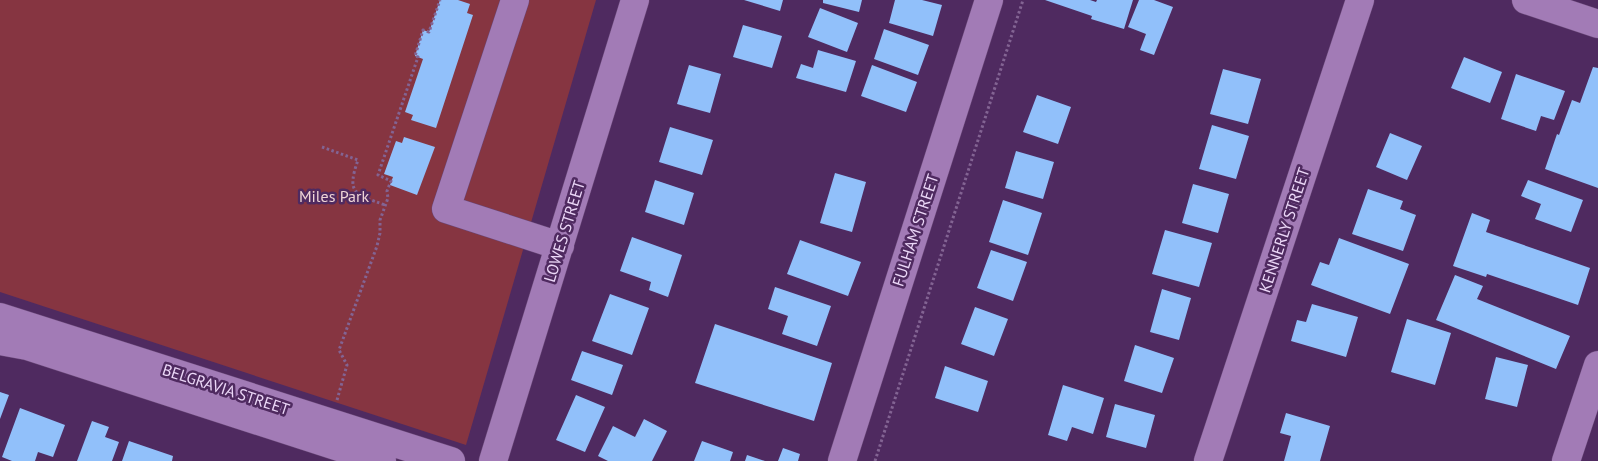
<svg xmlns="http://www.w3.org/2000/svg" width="1598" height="461" viewBox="0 0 1598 461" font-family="'PT Sans',sans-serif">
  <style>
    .green { fill: #863541 }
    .building { fill: #91c0fa }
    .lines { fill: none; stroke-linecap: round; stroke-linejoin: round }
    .minor-casing { stroke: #684776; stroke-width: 29 }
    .path { stroke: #836493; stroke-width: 3; stroke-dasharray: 2.5 2.5; stroke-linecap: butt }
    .minor { stroke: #a27bb6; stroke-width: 28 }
    .labels { text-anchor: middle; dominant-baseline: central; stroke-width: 5; stroke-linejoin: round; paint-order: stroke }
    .park-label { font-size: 16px; fill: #efd5d6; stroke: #4f2a60 }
    .street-label { font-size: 16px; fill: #ecd8f8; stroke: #4f2a60 }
  </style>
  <rect width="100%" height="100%" fill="#4f2a60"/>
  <path class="green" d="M0,0h596l-130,445 -466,-153z"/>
  <path class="building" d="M440,0h18l12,4 -3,9 6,2 -37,113 -25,-8 2,-5 -8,-3 18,-53 -8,-3 8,-26 6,2z
    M744,0h39l-3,11z
    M823,0h39l-3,12 -36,-9z
    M895,0h27l20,5 -9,31 -44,-13z
    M1045,0h45l6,2 1,-2h36l-9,29 -33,-10 1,-3z
    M1139,0h15l19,7 -19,48 -14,-5 6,-16 -18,-7z
    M820,8l38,15 -11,29 -39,-15z
    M743,25l39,11 -10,32 -39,-11z
    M884,29l45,16 -11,30 -44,-16z
    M818,50l38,11 -10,31 -50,-14 5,-14 12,4z
    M1464,57l38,15 -12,31 -39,-15z
    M689,65l32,9 -11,39 -33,-9z
    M872,65l45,17 -11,30 -45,-16z
    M1593,67l5,1v120l-53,-19 12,-35 2,1 13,-35 8,3z
    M1223,69l38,10 -13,45 -38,-10z
    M1516,74l49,17 -11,29 -13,-4 -5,15 -35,-12z
    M1037,95l34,12 -13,37 -35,-12z
    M1212,125l37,11 -13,43 -37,-10z
    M670,127l43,13 -11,35 -43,-13z
    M1390,133l32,13 -15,34 -31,-13z
    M404,137l31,10 -18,48 -27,-10 3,-8 -9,-3 12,-33 6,2z
    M1016,151l38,11 -11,37 -38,-11z
    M835,173l31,9 -14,50 -32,-9z
    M655,180l39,13 -10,32 -39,-13z
    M1528,180l55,20 -12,32 -36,-13 6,-15 -20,-8z
    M1193,184l36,10 -11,39 -36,-10z
    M1368,189l35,12 -3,8 16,6 -13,36 -51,-17z
    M1003,200l39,13 -14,42 -39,-13z
    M1472,213l18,7 -4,12 104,36 -12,37 -91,-31 -1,3 -33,-11z
    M1165,230l47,13 -13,44 -47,-13z
    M632,237l50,18 -14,42 -19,-7 2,-8 -31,-11z
    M1339,238l70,26 -19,50 -79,-29 9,-23 9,3z
    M800,240l61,22 -13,34 -61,-22z
    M991,250l36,12 -14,39 -36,-13z
    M1455,275l28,11 -6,13 93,37 -14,33 -120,-49z
    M775,287l56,19 -14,40 -35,-12 6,-18 -20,-7z
    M1162,289l29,9 -12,42 -29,-8z
    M610,294l39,14 -17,47 -40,-14z
    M1312,304l46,13 -12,40 -55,-16 6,-21 9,2z
    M975,307l33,12 -14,37 -33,-12z
    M1407,319l44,14 -16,52 -44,-13z
    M715,324l117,39 -18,58 -119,-38z
    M1135,345l39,13 -12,35 -38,-12z
    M582,351l41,14 -11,30 -41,-15z
    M1496,357l32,8 -11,42 -32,-8z
    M945,366l43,15 -10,31 -43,-14z
    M1063,385l41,13 -11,36 -21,-7 -5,14 -19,-6z
    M0,392l9,3 -9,24z
    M576,395l29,12 -20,45 -29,-12z
    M1115,404l40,11 -9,33 -40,-11z
    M20,408l45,17 -12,32 -15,-5 -3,9h-23l-10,-4z
    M1286,413l44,13 -10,35h-36l7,-25 -11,-3z
    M644,419l23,12 -15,30h-44l-10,-5 15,-30 22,11z
    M92,421l17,6 -4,10 14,5 -7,19h-35z
    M129,441l44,15 -1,5h-50z
    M702,441l31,11 -3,9h-36z
    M783,448l17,6 -2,7h-20z
    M747,455l18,6h-20z"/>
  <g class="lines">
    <g class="minor-casing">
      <path id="minor" d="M515,0l-69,209 114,37
        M1526,0l72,24
        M0,317l451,144
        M0,341l27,5 355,115
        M493,461l142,-461
        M842,461l147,-461
        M1208,461l152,-461
        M1566,461l32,-96"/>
    </g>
    <path class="path" d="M322,147l36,13c-12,34 -3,34 27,45
      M337,400l10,-35 -8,-15 38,-104 3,-13v-13l8,-22 -1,-7 4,-10 -13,-6 40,-118 -3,-1 8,-26 6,2 11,-32
      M875,461l148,-461"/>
    <use href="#minor" class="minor"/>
  </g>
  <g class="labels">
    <g class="park-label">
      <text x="334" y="196">Miles Park</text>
    </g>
    <g class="street-label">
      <text transform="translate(915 230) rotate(-72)">FULHAM STREET</text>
      <text transform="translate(1284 230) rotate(-72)">KENNERLY STREET</text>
      <text transform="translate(564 231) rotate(-73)">LOWES STREET</text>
      <text transform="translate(226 389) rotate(18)">BELGRAVIA STREET</text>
    </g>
  </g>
</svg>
